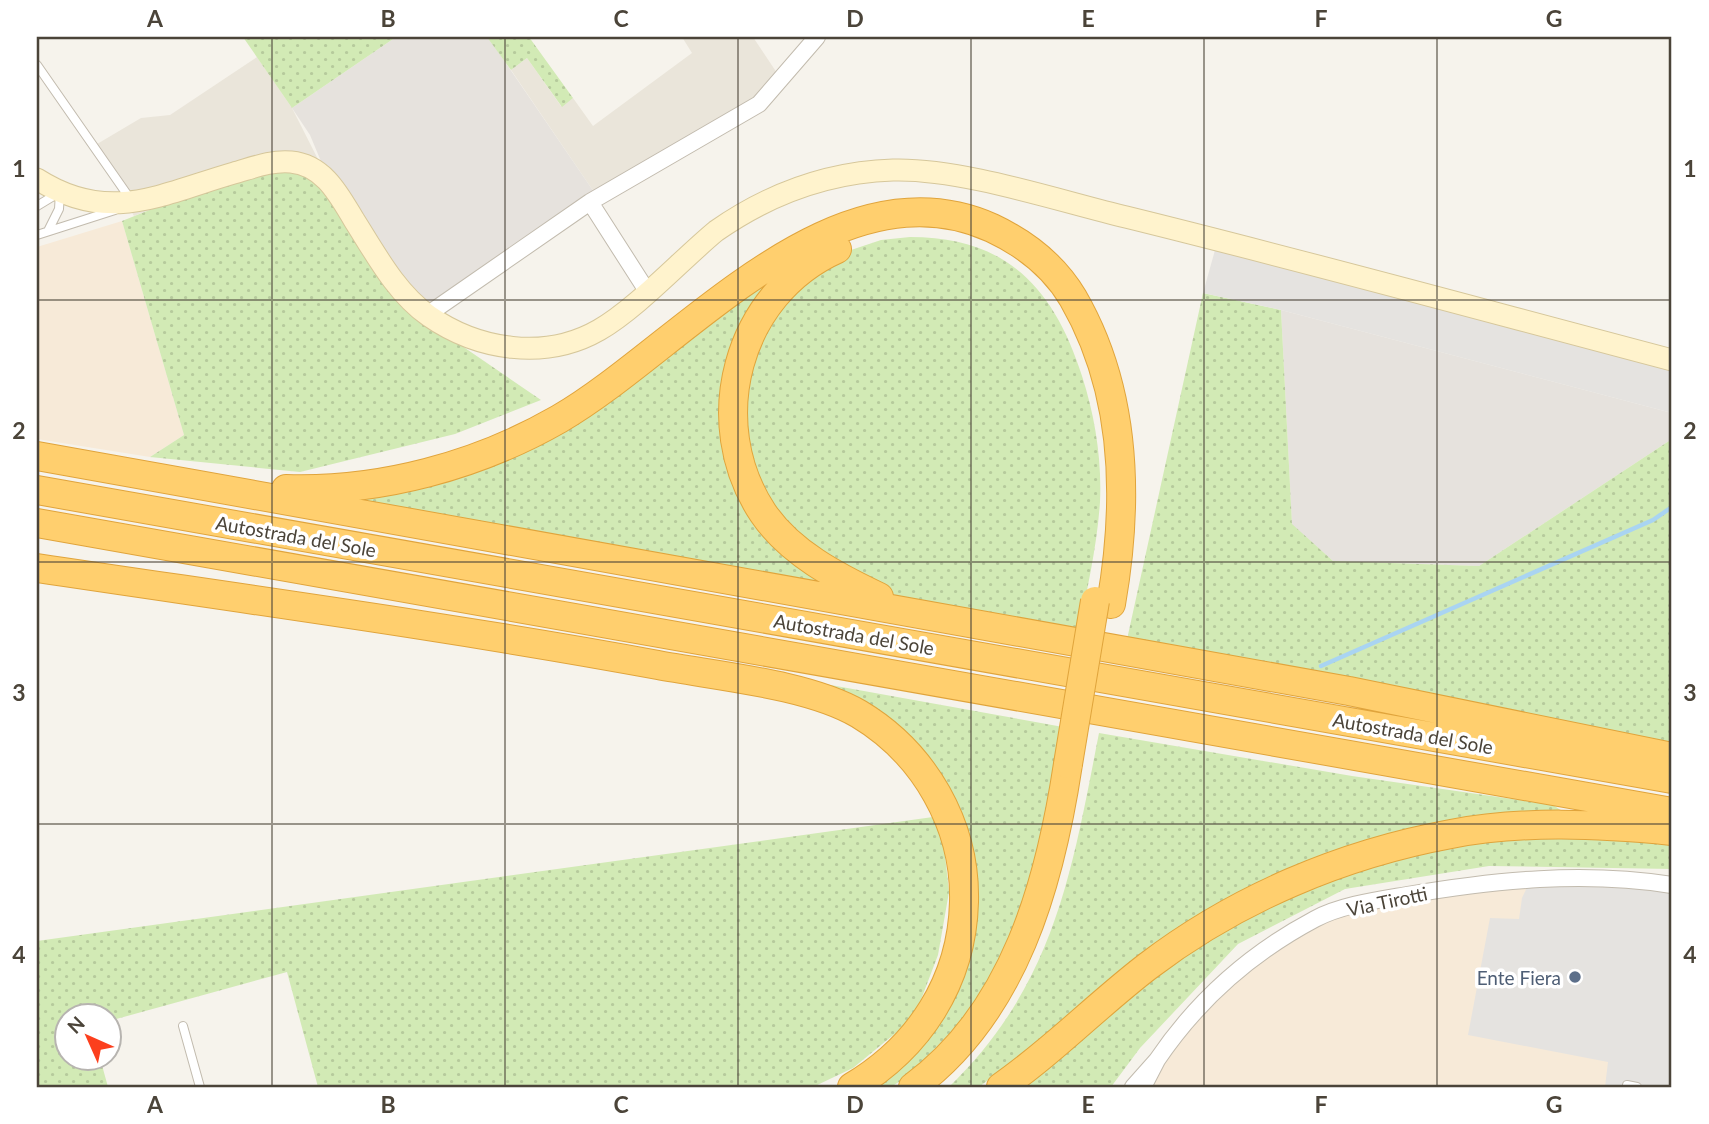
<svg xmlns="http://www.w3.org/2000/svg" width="1709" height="1124" viewBox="0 0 1709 1124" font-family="Lato,sans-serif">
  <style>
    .residential { fill: #eae5da }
    .commercial { fill: #f7ead8 }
    .industrial { fill: #e6e2dd }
    .grass { fill: url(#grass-dots) }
    .parking { fill: #e5e3e0 }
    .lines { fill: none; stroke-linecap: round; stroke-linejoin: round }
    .stream { stroke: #a9d4f2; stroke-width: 4.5 }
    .lane-casing { stroke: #c2bbae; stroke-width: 10 }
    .street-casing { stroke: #c2bbae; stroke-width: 18 }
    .secondary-casing { stroke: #d6c79b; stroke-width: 23 }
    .highway-casing { stroke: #e0a43c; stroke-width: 30 }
    .lane { stroke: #fff; stroke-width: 8 }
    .street { stroke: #fff; stroke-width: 16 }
    .secondary { stroke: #fff3cd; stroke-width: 21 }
    .highway { stroke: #ffcf6e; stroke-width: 28 }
    .highway-bridge-casing { stroke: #e0a43c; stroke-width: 30; stroke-linecap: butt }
    .highway-bridge { stroke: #ffcf6e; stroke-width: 28 }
    .grid { fill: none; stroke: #4b4439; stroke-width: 2; stroke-opacity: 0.55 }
    .service-dot { fill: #5c6f8a; stroke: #fff; stroke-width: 2.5 }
    .labels { text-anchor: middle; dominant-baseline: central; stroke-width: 7; stroke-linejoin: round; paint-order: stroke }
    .street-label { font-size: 19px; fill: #4b4439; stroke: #fff }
    .service-label { font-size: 19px; fill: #4e5e75; stroke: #fff; text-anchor: end }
    .neatline { fill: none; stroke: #4b4439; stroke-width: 2.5 }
    .grid-label { font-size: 23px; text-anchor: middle; font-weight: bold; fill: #4b4439 }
  </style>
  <defs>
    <pattern id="grass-dots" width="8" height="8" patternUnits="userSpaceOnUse" patternTransform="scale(1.75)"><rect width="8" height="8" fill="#d2eab5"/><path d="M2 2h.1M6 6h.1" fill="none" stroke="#b6ca9c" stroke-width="1.8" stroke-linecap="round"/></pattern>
  </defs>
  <rect width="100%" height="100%" fill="#f6f3ec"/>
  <path class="residential" d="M682,37h71l24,36 -23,27 -160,92 -83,-122 16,-12 34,48 12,-8 20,28 99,-73z
    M257,57l35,51 38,75 -64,-19 -132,52 -42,-69 49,-29 29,-3z"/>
  <path class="commercial" d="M122,221l62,214 -34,22 -113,-18v-192z
    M1624,878l48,209h-522l24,-46 60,-69 83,-52 136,-36z"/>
  <path class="industrial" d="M396,37h92l106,155 -170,128 -94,-137 -20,-48 -18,-27z
    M1281,310l391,103v26l-193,127 -146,-5 -41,-36z"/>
  <path class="grass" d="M243,37h153l-104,71z
    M487,37h42l44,61 -11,9 -35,-49 -16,12z
    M265,164l43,2 116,154 117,80 -86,34 -155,38 -150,-15 34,-22 -62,-214z
    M910,237c97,0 144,51 172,139 13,40 20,84 18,126 -3,45 -13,88 -22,132l-160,-31 -45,-16 -68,-41 -54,-65 -13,-90 34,-82 79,-59 30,-10z
    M808,251l-36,35 -42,173 106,132 -499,-93 105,-23z
    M1203,293l78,17 11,214 41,37 146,5 193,-127v306l-546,-101z
    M825,684l238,43 -16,110 -50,133 -27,43 -62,63 -17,11h-27l77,-76 16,-192 -130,-130z
    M1099,733l253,43 201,29 12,8 -205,35 -324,196 -57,43h-30c106,-103 123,-216 150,-354z
    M933,817l11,29 5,46 -11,63 -24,63 -61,50 -40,19h-495l-31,-115 -178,49 -1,-5h-42v42h34l8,29h-71v-146z
    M1491,837l181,3v29l-183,-3 -144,23 -107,55 -98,104 -29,39h-100l166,-134 114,-63 76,-29z"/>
  <path class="parking" d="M1217,243l455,122v48l-391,-103 -78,-17z
    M1530,881l142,4v202h-67l3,-25 -140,-27 22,-117 29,1 3,-21z"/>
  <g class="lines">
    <path class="stream" d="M1321,666l332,-146 19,-13"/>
    <g class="lane-casing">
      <path id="lane" d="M37,65l94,135
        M37,206l23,-14 -1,17 -11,22
        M37,235l78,-25
        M183,1026l17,61
        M1627,1085l10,2"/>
    </g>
    <g class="street-casing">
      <path id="street" d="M590,202l57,89
        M427,315l163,-113 169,-98 58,-67
        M1157,1060c40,-59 94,-107 158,-141 26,-14 63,-19 92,-24 89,-15 176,-24 265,-10
        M1133,1087l24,-27 -14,27"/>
    </g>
    <g class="secondary-casing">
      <path id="secondary" d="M37,179c72,46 124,15 197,-6 18,-5 38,-13 57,-11 33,3 48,33 63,58 21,33 42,73 75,96 49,34 116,45 170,14 38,-22 82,-70 117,-99 53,-37 113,-59 177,-61 68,-2 166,31 233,47 183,45 364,95 546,143"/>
    </g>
    <g class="highway-casing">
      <path id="highway" d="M837,249c-101,45 -134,174 -74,264 27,40 74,64 116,84
        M37,456l1312,235 323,66
        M286,489c94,3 191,-23 273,-70 121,-70 275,-263 433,-191 34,16 62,38 81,70 54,93 56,203 38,306
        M37,490l1635,289
        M37,523l1635,289
        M37,568c207,31 415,59 621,97 58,11 150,19 201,49 65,39 107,111 105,188 -2,80 -45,145 -112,185
        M913,1087c102,-75 137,-204 155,-323
        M1001,1087c52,-36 96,-82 147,-121 88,-67 194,-112 303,-132 71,-14 149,-10 221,-3"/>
    </g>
    <use href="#lane" class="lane"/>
    <use href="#street" class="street"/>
    <use href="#secondary" class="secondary"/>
    <use href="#highway" class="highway"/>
    <g class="highway-bridge-casing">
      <path id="highway-bridge" d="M1068,764l27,-163"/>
    </g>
    <use href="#highway-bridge" class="highway-bridge"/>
  </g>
  <path class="grid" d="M272,37v1050M505,37v1050M738,37v1050M971,37v1050M1204,37v1050M1437,37v1050M37,300h1635M37,562h1635M37,824h1635"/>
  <circle class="service-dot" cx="1575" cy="977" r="7"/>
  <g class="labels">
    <g class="street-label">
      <text transform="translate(296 536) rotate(10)">Autostrada del Sole</text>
      <text transform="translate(854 634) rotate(10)">Autostrada del Sole</text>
      <text transform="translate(1413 733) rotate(10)">Autostrada del Sole</text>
      <text transform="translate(1387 901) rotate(-12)">Via Tirotti</text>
    </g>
    <g class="service-label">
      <text x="1561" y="977">Ente Fiera</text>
    </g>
  </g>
  <rect width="1709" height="1124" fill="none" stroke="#ffffff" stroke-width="77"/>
  <g transform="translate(88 1037) rotate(315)"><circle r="33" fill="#ffffff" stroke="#b7b4b0" stroke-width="2"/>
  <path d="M0-5L12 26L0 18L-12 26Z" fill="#fc3f1d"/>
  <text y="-10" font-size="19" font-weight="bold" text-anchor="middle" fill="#4b4439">N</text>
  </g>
  <rect x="38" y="38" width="1632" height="1048" class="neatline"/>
  <g class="grid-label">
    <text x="155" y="27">A</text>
    <text x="388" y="27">B</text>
    <text x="621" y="27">C</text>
    <text x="855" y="27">D</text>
    <text x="1088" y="27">E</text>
    <text x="1321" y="27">F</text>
    <text x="1554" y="27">G</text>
    <text x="19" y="177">1</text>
    <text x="1690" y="177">1</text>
    <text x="19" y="439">2</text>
    <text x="1690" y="439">2</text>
    <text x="19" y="701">3</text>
    <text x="1690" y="701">3</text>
    <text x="19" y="963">4</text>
    <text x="1690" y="963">4</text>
    <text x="155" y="1113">A</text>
    <text x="388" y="1113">B</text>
    <text x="621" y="1113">C</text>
    <text x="855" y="1113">D</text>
    <text x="1088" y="1113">E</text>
    <text x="1321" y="1113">F</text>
    <text x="1554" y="1113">G</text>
  </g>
</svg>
